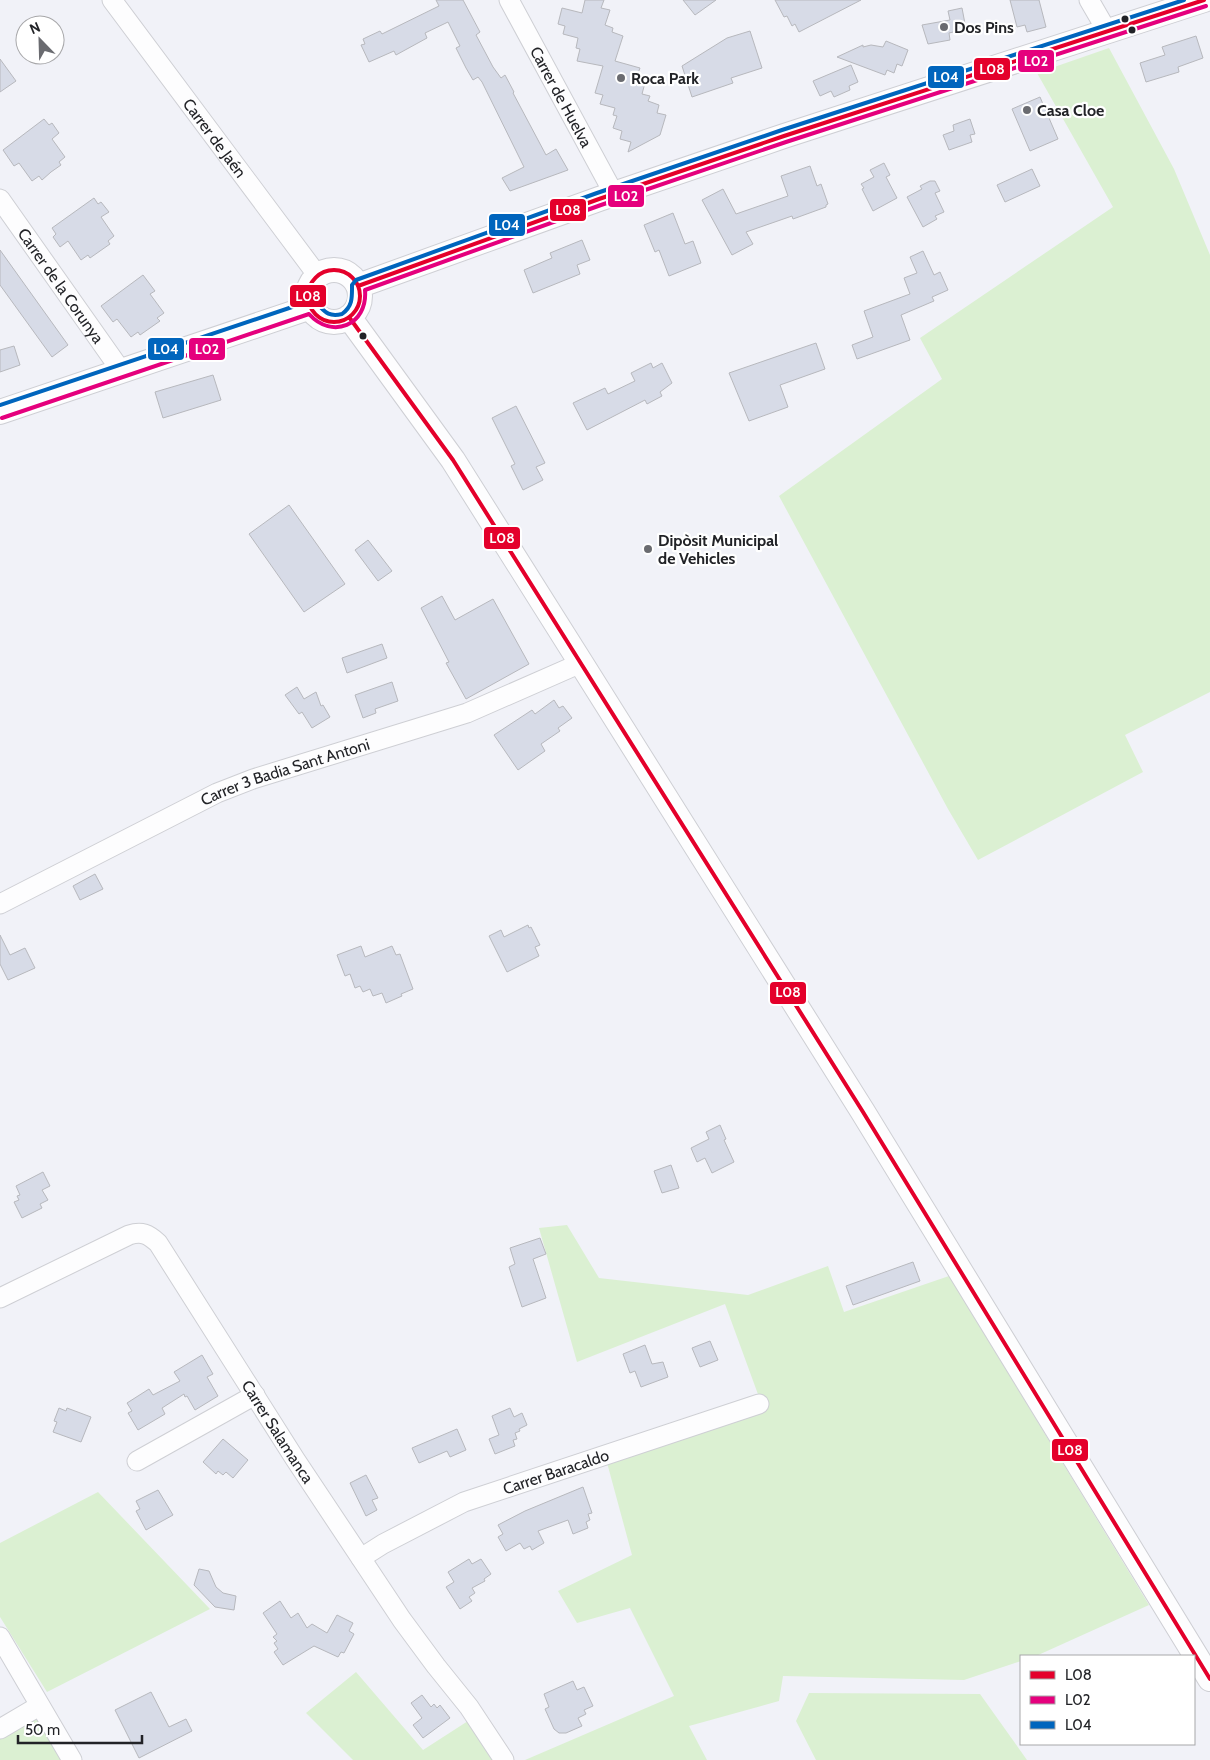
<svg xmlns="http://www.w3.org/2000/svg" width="1210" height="1760" viewBox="0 0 1210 1760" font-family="Cabin,sans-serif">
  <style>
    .green { fill: #dbf0d2 }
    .building { fill: #d7dbe7; stroke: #b7b8bd }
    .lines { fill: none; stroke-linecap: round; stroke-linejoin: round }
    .minor-casing { stroke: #cecfd4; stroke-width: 21 }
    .tertiary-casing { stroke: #cecfd4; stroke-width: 26 }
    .minor { stroke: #fdfdfe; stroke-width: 19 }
    .tertiary { stroke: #fdfdfe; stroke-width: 24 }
    .bus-1-casing { stroke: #fff; stroke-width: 8 }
    .bus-2-casing { stroke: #fff; stroke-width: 8 }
    .bus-3-casing { stroke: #fff; stroke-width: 8 }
    .bus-1 { stroke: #e4002b; stroke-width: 4 }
    .bus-2 { stroke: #e5007d; stroke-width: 4 }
    .bus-3 { stroke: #0065bd; stroke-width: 4 }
    .bus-dot { fill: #222327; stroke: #fff; stroke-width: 2 }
    .poi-dot { fill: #6a6b70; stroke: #fff; stroke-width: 2 }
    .labels { text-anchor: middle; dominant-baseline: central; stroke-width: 4.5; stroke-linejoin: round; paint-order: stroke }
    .poi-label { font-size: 16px; font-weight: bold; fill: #222327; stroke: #fff; text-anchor: start }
    .street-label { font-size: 16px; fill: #222327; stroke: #fff }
    .line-badge { stroke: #fff; stroke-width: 2 }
    .badge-label { font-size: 14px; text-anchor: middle; font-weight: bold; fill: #fff }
  </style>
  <rect width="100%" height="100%" fill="#f1f2f8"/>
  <path class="green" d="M1109,48l65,121 36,86v437l-85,43 18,37 -165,88 -30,-51 -169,-313 163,-117 -22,-41 193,-131 -76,-134z
    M567,1225l32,53 149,17 80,-29 16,46 105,-36 200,329 -113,51h-15v5l-57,19 -181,-4 -4,25 -90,25 18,34h-182l149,-64 -44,-88 -53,15 -19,-32 74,-36 -26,-96 157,-51 -38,-104 -148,58 -38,-134z
    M98,1492l112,117 -163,83 -47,-75v-74z
    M356,1672l67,78 45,-29 25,39h-140l-47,-47z
    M809,1693l171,1 47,66h-211l-20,-39z
    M38,1715l26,45h-64v-23z"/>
  <path class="building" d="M436,0h27l17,32 -4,3 17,32 8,11 4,-3 9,17 -1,1 33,62 10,-6 12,21 -58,21 -8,-13 22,-11 -42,-85 -4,-5 -5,3 -7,-12 -10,-20 4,-2 -12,-24 -23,11 2,5 -31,17 -2,-4 -25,11 -8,-17 4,-1 -2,-5 17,-8 2,3 57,-28z
    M585,0h19l-3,8 9,2 -5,15 8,3 -1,4 11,4 -8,25 25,7 -3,8 9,3 -4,15 8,2 -2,5 11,4 -2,8 9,2 -6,20 -32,17 3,-10 -11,-3 2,-8 -9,-3 4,-12 -4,-1 2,-7 -15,-4 3,-9 -8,-2 8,-27 -26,-5 3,-12 -4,-1 2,-10 -15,-4 2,-8 -7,-2 4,-16 20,5z
    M683,0h33l-21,15z
    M775,0h86l-62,32 -4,-8 -3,2 -5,-10 -3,1z
    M1010,0h29l7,27 -19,5 -2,-7 -8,2z
    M962,8l4,21 -17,4 1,7 -22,4 -6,-19 28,-5 -2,-9z
    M750,31l12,37 -31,10 2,5 -41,14 -10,-31 45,-28z
    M1196,36l7,22 -25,9 1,5 -33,10 -6,-19 25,-8 -3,-8z
    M886,41l22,9 -6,16 -5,-2 -3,9 -7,-3 -2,5 -48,-18 26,-12v2l8,-2 12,2z
    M0,59l16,22 -16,11z
    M851,65l7,17 -9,4 1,4 -16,7 -3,-6 -11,5 -7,-15z
    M1040,97l18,42 -28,12 -18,-42z
    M44,119l5,6 3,-2 7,10 -7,6 13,18 -6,5 2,3 -10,7 -9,8 -3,-4 -7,5 -13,-18 -5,3 -11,-16z
    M970,119l5,15 -5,1 2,7 -23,8 -6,-15 11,-4 -1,-6z
    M884,163l6,12 -4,2 11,21 -24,13 -11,-22 2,-1 -3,-4 13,-7 -4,-7z
    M810,166l7,20 4,-2 7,20 -2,1v2l-33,12 -1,-3 -46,16 7,12 -21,11 -30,-55 21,-11 13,25 52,-18 -7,-20z
    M1032,169l8,17 -35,16 -8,-17z
    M930,181h5l5,10 -5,2 9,19 -9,4 2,3 -14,8 -16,-30 15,-8 -2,-3z
    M94,198l4,6 3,-2 8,10 -8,5 13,19 -6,5 2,3 -20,14 -2,-3 -7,5 -13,-19 -8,6 -7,-10 3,-3 -4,-6z
    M673,213l12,31 8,-3 8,22 -32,13 -10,-26 -4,2 -11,-27z
    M582,240l8,20 -13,5 3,9 -47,19 -9,-23 28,-12 -2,-5z
    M0,250l68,95 -16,12 -52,-72z
    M923,251l11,24 6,-3 8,18 -16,7 2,4 -33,14 9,25 -53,19 -5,-14 21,-8 -9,-26 46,-17 -6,-16 13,-5 -7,-16z
    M143,275l12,16 -5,3 14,19 -7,5 3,3 -20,14 -2,-3 -7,5 -14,-18 -4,3 -12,-16z
    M816,343l9,26 -45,16 8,22 -39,14 -20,-48z
    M14,346l6,19 -20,7v-22z
    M651,363l2,5 9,-5 10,20 -12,9 2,4 -15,8 -2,-4 -58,30 -14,-27 32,-15 3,6 27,-13 -4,-8z
    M213,375l8,25 -58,18 -8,-26z
    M516,406l29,57 -9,4 7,13 -20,10 -12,-24 4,-2 -23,-46z
    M289,505l56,79 -41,28 -55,-78z
    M368,540l24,31 -14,10 -23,-31z
    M442,596l13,24 38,-21 36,65 -63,35 -20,-36 3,-1 -28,-54z
    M382,644l5,14 -40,15 -5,-15z
    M392,682l6,19 -23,8 1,4 -13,5 -8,-23z
    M297,687l7,12 12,-7 5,14 2,-1 7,12 -18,11 -10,-16 -3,2 -14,-19z
    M554,700l5,8 4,-2 9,12 -14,10 2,3 -19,13 4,7 -27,19 -24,-35 38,-25 3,4z
    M95,874l8,15 -23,11 -7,-14z
    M528,925l1,3 2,-1 9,18 -5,2 4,9 -32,16 -18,-36 12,-6 3,7z
    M0,935l10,20 15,-7 10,20 -27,12 -8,-16z
    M361,946l4,11 27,-11 4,9 4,-1 13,35 -12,5 1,2 -16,7 -4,-10 -9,3 -3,-7 -7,3 -3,-6 -5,2 -5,-14 -5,2 -8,-21z
    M720,1125l6,14 -2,1 10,22 -22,11 -7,-15 -8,4 -6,-14 18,-9 -3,-7z
    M671,1165l8,23 -17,5 -8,-22z
    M43,1172l7,14 -8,4 6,10 -8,4 2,4 -20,10 -8,-16 5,-2 -2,-4 3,-1 -4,-9z
    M540,1238l6,16 -13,5 13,39 -24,9 -13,-40 6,-3 -5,-16z
    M913,1262l7,19 -67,24 -7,-19z
    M710,1341l8,19 -18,7 -8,-19z
    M645,1345l7,19 11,-2 5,15 -27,10 -6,-16 -5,2 -7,-19z
    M202,1355l11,19 -6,3 11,19 -23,14 -8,-14 -2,1 -1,-3 -22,14 3,6 -27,16 -10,-17 4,-2 -5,-8 22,-14 4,6 27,-14 -6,-9z
    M59,1408l7,3 1,-3 24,9 -10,25 -28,-10 4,-10 -3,-1z
    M510,1408l4,9 8,-4 5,12 -8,4 1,2 -5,2 2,6 -4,1 2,6 -20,8 -6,-15 10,-4 -7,-19z
    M457,1429l9,21 -16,7 -3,-6 -28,12 -7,-15z
    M223,1439l25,21 -15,18 -7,-6 -3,3 -5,-4 -2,3 -13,-12z
    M366,1475l12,23 -6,2 5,10 -11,6 -16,-33z
    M583,1487l9,26 -4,1 2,6 -4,2 2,6 -15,6 -5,-14 -30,11 6,12 -12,7 -2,-4 -6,3 -4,-6 -14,8 -8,-14 5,-3 -5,-9 27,-14z
    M158,1490l15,25 -27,15 -10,-19 4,-2 -4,-8z
    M469,1559l3,5 9,-5 10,15 -7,5 1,2 -13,7 3,5 -6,4 3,4 -12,8 -14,-22 8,-5 -6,-10z
    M199,1569l10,2 7,16 7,6 13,3 -2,14 -19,-3 -21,-22z
    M280,1601l11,17 7,-5 9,15 5,-4 15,9 10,-18 16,8 -4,8 5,3 -10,19 -3,-1 -3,5 -24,-11 -31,19 -9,-13 4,-3 -4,-6 3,-2 -4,-4 4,-3 -14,-21z
    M573,1681l4,9 7,-3 9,19 -9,4 2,4 -8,4 4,8 -16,7h-7l-5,-4 -9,-20 4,-2 -5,-13z
    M151,1692l18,35 17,-8 6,12 -53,27 -24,-48z
    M422,1695l9,12 3,-3 3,4 3,-3 10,13 -27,20 -10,-13 9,-7 -11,-15z"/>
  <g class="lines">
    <g class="minor-casing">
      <g id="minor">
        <path id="s1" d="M112,0l206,276"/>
        <path id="s2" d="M509,0l105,194"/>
        <path d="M1089,0l18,31"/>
        <path id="s3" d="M0,199l122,173"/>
        <path id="s4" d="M0,904l217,-111 36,-14 214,-66 114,-50"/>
        <path id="s5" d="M0,1298l129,-63c13,-4 19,-1 29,8l137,216 107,161 34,46 33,41 35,53"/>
        <path d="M137,1461l118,-66"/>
        <path id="s6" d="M361,1558l22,-14 81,-42 295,-98"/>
        <path d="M0,1637l72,123"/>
        <path d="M0,1729l39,-23"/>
      </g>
    </g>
    <g class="tertiary-casing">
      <path id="tertiary" d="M308 296a26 26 0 1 1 52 0a26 26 0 1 1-52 0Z
        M358,286l241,-87 185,-63 420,-136
        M349,317l104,143 128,203 282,449 347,567
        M0,412l311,-105"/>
    </g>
    <use href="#minor" class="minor"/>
    <use href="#tertiary" class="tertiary"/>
    <g class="bus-1-casing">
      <path id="bus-1" d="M308 296a26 26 0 1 1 52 0a26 26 0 1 1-52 0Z
        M358,286l241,-87 185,-63 420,-136
        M349,317l104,143 410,652 347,567"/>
    </g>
    <g class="bus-2-casing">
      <path id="bus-2" d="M2,418l307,-104c23,26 59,11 56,-24l236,-85 185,-63 420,-136"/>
    </g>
    <g class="bus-3-casing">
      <path id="bus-3" d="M0,405l310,-104c13,1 11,18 32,13 11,-8 10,-17 10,-29l4,-5 241,-87 185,-63 402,-130"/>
    </g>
    <use href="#bus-1" class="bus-1"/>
    <use href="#bus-2" class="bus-2"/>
    <use href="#bus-3" class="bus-3"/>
  </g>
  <g class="bus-dot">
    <circle cx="1125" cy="19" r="4.5"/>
    <circle cx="1132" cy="30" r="4.5"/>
    <circle cx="363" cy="336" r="4.5"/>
  </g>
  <g class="poi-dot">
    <circle cx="944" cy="27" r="5"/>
    <circle cx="621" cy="78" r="5"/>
    <circle cx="1027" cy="110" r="5"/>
    <circle cx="648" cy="549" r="5"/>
  </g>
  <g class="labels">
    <g class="poi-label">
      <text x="954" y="27">Dos Pins</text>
      <text x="631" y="78">Roca Park</text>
      <text x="1037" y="110">Casa Cloe</text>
      <text x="658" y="540">Dipòsit Municipal<tspan x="658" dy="18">de Vehicles</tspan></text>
    </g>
    <g class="street-label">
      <text stroke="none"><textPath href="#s2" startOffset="110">Carrer de Huelva</textPath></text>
      <text stroke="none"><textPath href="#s1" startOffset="172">Carrer de Jaén</textPath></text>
      <text stroke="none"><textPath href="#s3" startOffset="106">Carrer de la Corunya</textPath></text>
      <text stroke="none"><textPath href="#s4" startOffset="315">Carrer 3 Badia Sant Antoni</textPath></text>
      <text stroke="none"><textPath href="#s5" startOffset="399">Carrer Salamanca</textPath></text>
      <text stroke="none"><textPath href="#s6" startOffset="214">Carrer Baracaldo</textPath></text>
    </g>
  </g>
  <g class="line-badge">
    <rect x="1017" y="49" width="38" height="24" rx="5" fill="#e5007d"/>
    <rect x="973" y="57" width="38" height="24" rx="5" fill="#e4002b"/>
    <rect x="927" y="65" width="38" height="24" rx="5" fill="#0065bd"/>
    <rect x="607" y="184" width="38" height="24" rx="5" fill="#e5007d"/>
    <rect x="549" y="198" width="38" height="24" rx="5" fill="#e4002b"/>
    <rect x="488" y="213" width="38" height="24" rx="5" fill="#0065bd"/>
    <rect x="289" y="284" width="38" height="24" rx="5" fill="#e4002b"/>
    <rect x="188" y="337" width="38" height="24" rx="5" fill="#e5007d"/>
    <rect x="147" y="337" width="38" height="24" rx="5" fill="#0065bd"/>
    <rect x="483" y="526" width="38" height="24" rx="5" fill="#e4002b"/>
    <rect x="769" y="981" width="38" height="24" rx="5" fill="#e4002b"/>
    <rect x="1051" y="1438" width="38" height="24" rx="5" fill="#e4002b"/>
  </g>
  <g class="badge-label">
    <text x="1036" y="66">L02</text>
    <text x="992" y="74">L08</text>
    <text x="946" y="82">L04</text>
    <text x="626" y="201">L02</text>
    <text x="568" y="215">L08</text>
    <text x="507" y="230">L04</text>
    <text x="308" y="301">L08</text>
    <text x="207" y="354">L02</text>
    <text x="166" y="354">L04</text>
    <text x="502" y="543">L08</text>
    <text x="788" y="997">L08</text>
    <text x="1070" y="1455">L08</text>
  </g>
  <rect x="1020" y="1655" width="175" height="90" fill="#ffffff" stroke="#a7a7a9"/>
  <rect x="1030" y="1671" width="25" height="8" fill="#e4002b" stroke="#a7a7a9"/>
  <text x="1065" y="1680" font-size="15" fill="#222327">L08</text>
  <rect x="1030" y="1696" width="25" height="8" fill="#e5007d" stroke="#a7a7a9"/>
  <text x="1065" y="1705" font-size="15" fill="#222327">L02</text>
  <rect x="1030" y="1721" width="25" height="8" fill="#0065bd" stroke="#a7a7a9"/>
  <text x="1065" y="1730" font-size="15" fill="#222327">L04</text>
  <g transform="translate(40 40) rotate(337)"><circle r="24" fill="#ffffff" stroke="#a7a7a9"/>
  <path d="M0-4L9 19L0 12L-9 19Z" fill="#6a6b70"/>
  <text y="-8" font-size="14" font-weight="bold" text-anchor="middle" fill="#222327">N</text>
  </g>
  <path d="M18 1735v8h124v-8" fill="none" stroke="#222327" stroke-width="2.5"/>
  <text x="25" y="1735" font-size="15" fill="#222327" stroke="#ffffff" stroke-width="4" paint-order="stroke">50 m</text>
</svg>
